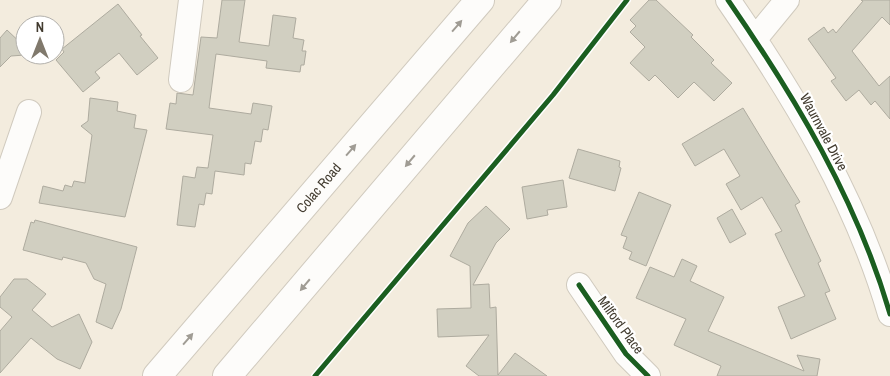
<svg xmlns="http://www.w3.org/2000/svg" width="890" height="376" viewBox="0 0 890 376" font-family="'Archivo Narrow',sans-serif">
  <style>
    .building { fill: #d1cfc1; stroke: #aeab9f }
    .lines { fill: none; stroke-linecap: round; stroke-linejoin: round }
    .minor-casing { stroke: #d0cabe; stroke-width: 26 }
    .highway-casing { stroke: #d0cabe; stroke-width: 30 }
    .minor { stroke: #fdfcfa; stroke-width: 24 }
    .highway { stroke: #fdfcfa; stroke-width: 28 }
    .cycleway-casing { stroke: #fff; stroke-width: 8 }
    .cycleway { stroke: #1b5e20; stroke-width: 5 }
    .oneway { fill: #a09c94 }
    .labels { text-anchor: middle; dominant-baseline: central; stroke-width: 4.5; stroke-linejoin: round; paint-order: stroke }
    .street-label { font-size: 14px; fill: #423b2f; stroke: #fff }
  </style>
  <rect width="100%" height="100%" fill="#f3ecde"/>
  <path class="building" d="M222,0h23l-6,42 30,4 4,-31 23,3 -3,20 11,2 -2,11h4l-2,14h-3l-1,7 -34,-4 1,-7 -51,-7 -7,54 42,6 2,-11 19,3 -4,24 -5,-1 -2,13 -6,-1 -4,23 -6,-1 -1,12 -29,-4 -3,23 -6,-1 -2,12 -5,-1 -4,23 -18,-2 6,-49 12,2 2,-11 11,1 5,-33 -47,-6 4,-26 6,1 1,-11 16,2 8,-58 16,1z
    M649,0h7l37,35 -2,2 23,23 -3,3 21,20 -18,18 -20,-19 -16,16 -23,-23 -6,6 -19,-18 15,-16 -15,-15 6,-6 -6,-6z
    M861,0h29v25l-8,-8 -30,34 27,35 11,-10v43l-15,-18 -4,4 -12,-15 -13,11 -15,-20 5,-3 -28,-39 16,-12 4,6 5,-4 3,4 27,-32z
    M118,4l24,31 -2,1 18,22 -21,17 -18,-22 -24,19 5,6 -17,14 -27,-32 8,-8 -2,-3z
    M7,30l18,17v8l-14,1 -11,11v-29z
    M90,98l28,4 -1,9 19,4 -2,13 13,2 -22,87 -86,-14 4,-17 20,5 2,-6 7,2 2,-6 11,2 7,-48 -11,-9 7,-5z
    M743,108l57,94 -5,3 26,56 -3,2 12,28 -5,2 11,26 -45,20 -13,-32 27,-11 -30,-62 7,-3 -20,-34 -21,13 -15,-26 14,-8 -16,-27 -29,17 -13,-22z
    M578,149l42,12 -1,6 2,1 -6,23 -46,-13z
    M563,180l4,27 -20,3 1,5 -21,4 -5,-32z
    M639,192l32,13 -25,61 -17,-7 3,-7 -9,-4 4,-11 -6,-2z
    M486,206l24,23 -14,14 -23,42 16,-1 1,24 6,-1 2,68 17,-22 32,23h-68l-13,-10 23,-31 -51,2 -1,-28 34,-1 -1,-42 -20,-10 18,-33z
    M732,209l14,25 -16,9 -13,-25z
    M35,220l102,27 -16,62 -9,20 -16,-7 10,-38 -12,-5 -8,-16 -23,-6 -1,3 -39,-10 8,-28 3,1z
    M682,259l15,7 -7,15 34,16 -16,34 96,40 -7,-16 23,4 -3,17h-100l4,-10 -47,-21 12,-26 -50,-21 14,-31 24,10z
    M14,279h13l19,15 -14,16 20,17 27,-13 13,28 -12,27 -23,-10 -26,-21 -31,35v-42l12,-14 -12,-10v-10z"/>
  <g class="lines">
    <g class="minor-casing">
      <path id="minor" d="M728,0c67,97 129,200 162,314
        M755,39l32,-39
        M181,80l10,-80
        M0,197l29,-85
        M579,285l47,69 22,22"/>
    </g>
    <g class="highway-casing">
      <g id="highway">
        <path id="s1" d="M157,376l323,-376"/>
        <path d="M227,376l320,-376"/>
      </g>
    </g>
    <use href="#minor" class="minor"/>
    <use href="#highway" class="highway"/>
    <g class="cycleway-casing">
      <path id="cycleway" d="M728,0c67,97 129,200 162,314
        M579,285l47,69 22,22
        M315,376l238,-281 74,-95"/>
    </g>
    <use href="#cycleway" class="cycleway"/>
  </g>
  <defs><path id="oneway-solid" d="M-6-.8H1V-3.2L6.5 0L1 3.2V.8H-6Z" transform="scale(1.25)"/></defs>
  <g class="oneway">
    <use href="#oneway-solid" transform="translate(457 26) rotate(-49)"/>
    <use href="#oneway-solid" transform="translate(515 37) rotate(130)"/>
    <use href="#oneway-solid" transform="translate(351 150) rotate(-49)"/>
    <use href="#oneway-solid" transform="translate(410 161) rotate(130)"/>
    <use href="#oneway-solid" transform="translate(305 285) rotate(130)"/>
    <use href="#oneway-solid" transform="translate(188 339) rotate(-49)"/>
  </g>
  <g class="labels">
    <g class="street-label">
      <text transform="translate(824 132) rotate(62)">Waurnvale Drive</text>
      <text stroke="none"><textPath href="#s1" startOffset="248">Colac Road</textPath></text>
      <text transform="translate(621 325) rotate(54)">Milford Place</text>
    </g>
  </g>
  <g transform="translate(40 40)"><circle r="24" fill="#ffffff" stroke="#b3b1ac"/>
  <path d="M0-4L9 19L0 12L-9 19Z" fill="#80796c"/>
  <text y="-8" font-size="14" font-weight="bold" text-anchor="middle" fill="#423b2f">N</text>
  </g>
</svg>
